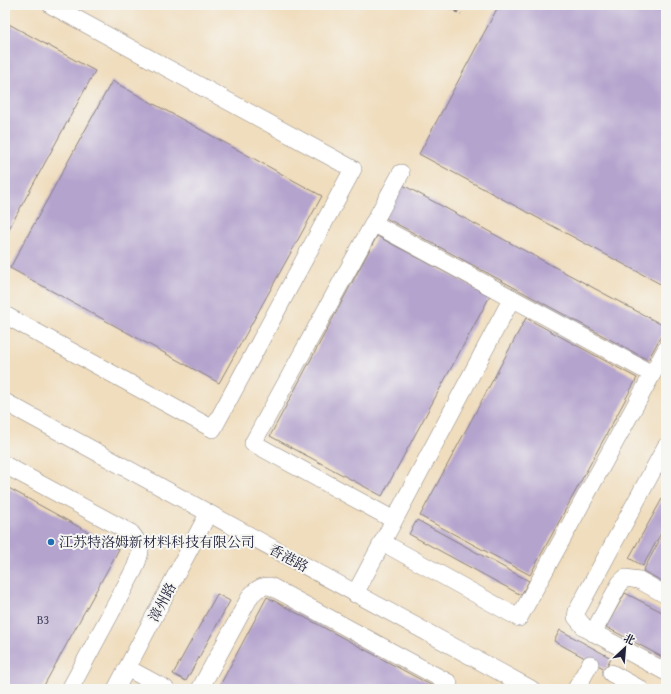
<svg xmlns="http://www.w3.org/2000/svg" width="671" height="694" viewBox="0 0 671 694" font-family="'Gentium Book Plus','Noto Serif SC',serif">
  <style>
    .building { fill: #b4a3cd }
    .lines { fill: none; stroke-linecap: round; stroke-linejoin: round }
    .minor-casing { stroke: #89807c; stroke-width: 18 }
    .path { stroke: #89807c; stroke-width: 2.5; stroke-dasharray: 3 3; stroke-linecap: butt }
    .minor { stroke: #fff; stroke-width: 17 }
    .poi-dot { fill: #1f6fb2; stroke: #f6f6f2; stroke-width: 1.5 }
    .labels { text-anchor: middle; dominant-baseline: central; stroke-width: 4; stroke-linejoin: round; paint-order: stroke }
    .number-label { font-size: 12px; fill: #464260 }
    .poi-label { font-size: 14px; fill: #22223b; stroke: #f6f6f2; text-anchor: start }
    .street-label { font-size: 14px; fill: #22223b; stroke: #f6f6f2 }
  </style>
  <rect width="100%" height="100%" fill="#f6f6f2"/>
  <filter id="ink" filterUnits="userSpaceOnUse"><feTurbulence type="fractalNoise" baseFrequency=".025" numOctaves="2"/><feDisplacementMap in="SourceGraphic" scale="8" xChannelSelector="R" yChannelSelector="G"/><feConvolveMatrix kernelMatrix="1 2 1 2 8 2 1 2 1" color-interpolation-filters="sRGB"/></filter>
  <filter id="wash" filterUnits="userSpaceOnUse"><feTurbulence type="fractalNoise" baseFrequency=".012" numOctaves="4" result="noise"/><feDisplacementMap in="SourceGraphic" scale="16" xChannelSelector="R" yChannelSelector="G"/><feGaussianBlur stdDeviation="0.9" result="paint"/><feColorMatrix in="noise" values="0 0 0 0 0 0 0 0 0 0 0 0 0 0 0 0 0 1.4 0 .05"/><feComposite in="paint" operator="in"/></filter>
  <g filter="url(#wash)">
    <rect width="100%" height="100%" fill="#f0ddbd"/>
    <g id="blocks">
      <path class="building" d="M499,5h167v282l-247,-133z
        M5,22l90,49 -90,165z
        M112,81l210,115 -103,187 -209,-115z
        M401,184l265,143 -18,33 -264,-143z
        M377,236l113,60 -108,200 -112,-60z
        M526,318l111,60 -107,197 -110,-59z
        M5,486l114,63 -77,140h-37z
        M662,499l4,2v23l-23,42 -14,-8z
        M417,520l112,61 -8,14 -112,-61z
        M666,528v55l-23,-12z
        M625,593l41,21v45l-60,-32z
        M217,594l13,7 -44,80 -13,-7z
        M267,597l171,92h-220z
        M560,630l51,28 -6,11 -51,-28z"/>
    </g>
  </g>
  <g filter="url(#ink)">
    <use href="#blocks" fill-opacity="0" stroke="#89807c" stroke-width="1"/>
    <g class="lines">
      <g class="minor-casing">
        <path id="minor" d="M373,223l279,151
          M5,315l208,114 140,-260 -302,-164
          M5,402l526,287
          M666,446l-89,165 -1,6 9,11 81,44
          M5,465l126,68c13,15 10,20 3,37l-64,119
          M394,520l-141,-77 148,-270
          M382,542l137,76 147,-269
          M355,594l157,-296
          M593,633l27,-50 5,-5 14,2 27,15
          M127,668l39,21
          M611,673l29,16
          M116,689l92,-175
          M200,689l51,-94c6,-6 10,-9 19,-9l179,97 -4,6
          M576,689l14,-25"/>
      </g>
      <path class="path" d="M445,5l16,9"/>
      <use href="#minor" class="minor"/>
    </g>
  </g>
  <circle class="poi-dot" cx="51" cy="542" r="4"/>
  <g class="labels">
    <g class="number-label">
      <text x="43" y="619">B3</text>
    </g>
    <g class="poi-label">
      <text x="59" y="542">江苏特洛姆新材料科技有限公司</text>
    </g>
    <g class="street-label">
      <text transform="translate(289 558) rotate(28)">香港路</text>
      <text transform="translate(162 602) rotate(-62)">漳州路</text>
    </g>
  </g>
  <rect width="671" height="694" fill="none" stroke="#f6f6f2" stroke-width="20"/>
  <g transform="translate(625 648) rotate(26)" stroke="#f6f6f2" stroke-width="3" paint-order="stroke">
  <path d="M0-3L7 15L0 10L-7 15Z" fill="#22223b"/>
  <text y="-6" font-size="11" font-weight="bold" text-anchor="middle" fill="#22223b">北</text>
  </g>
</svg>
